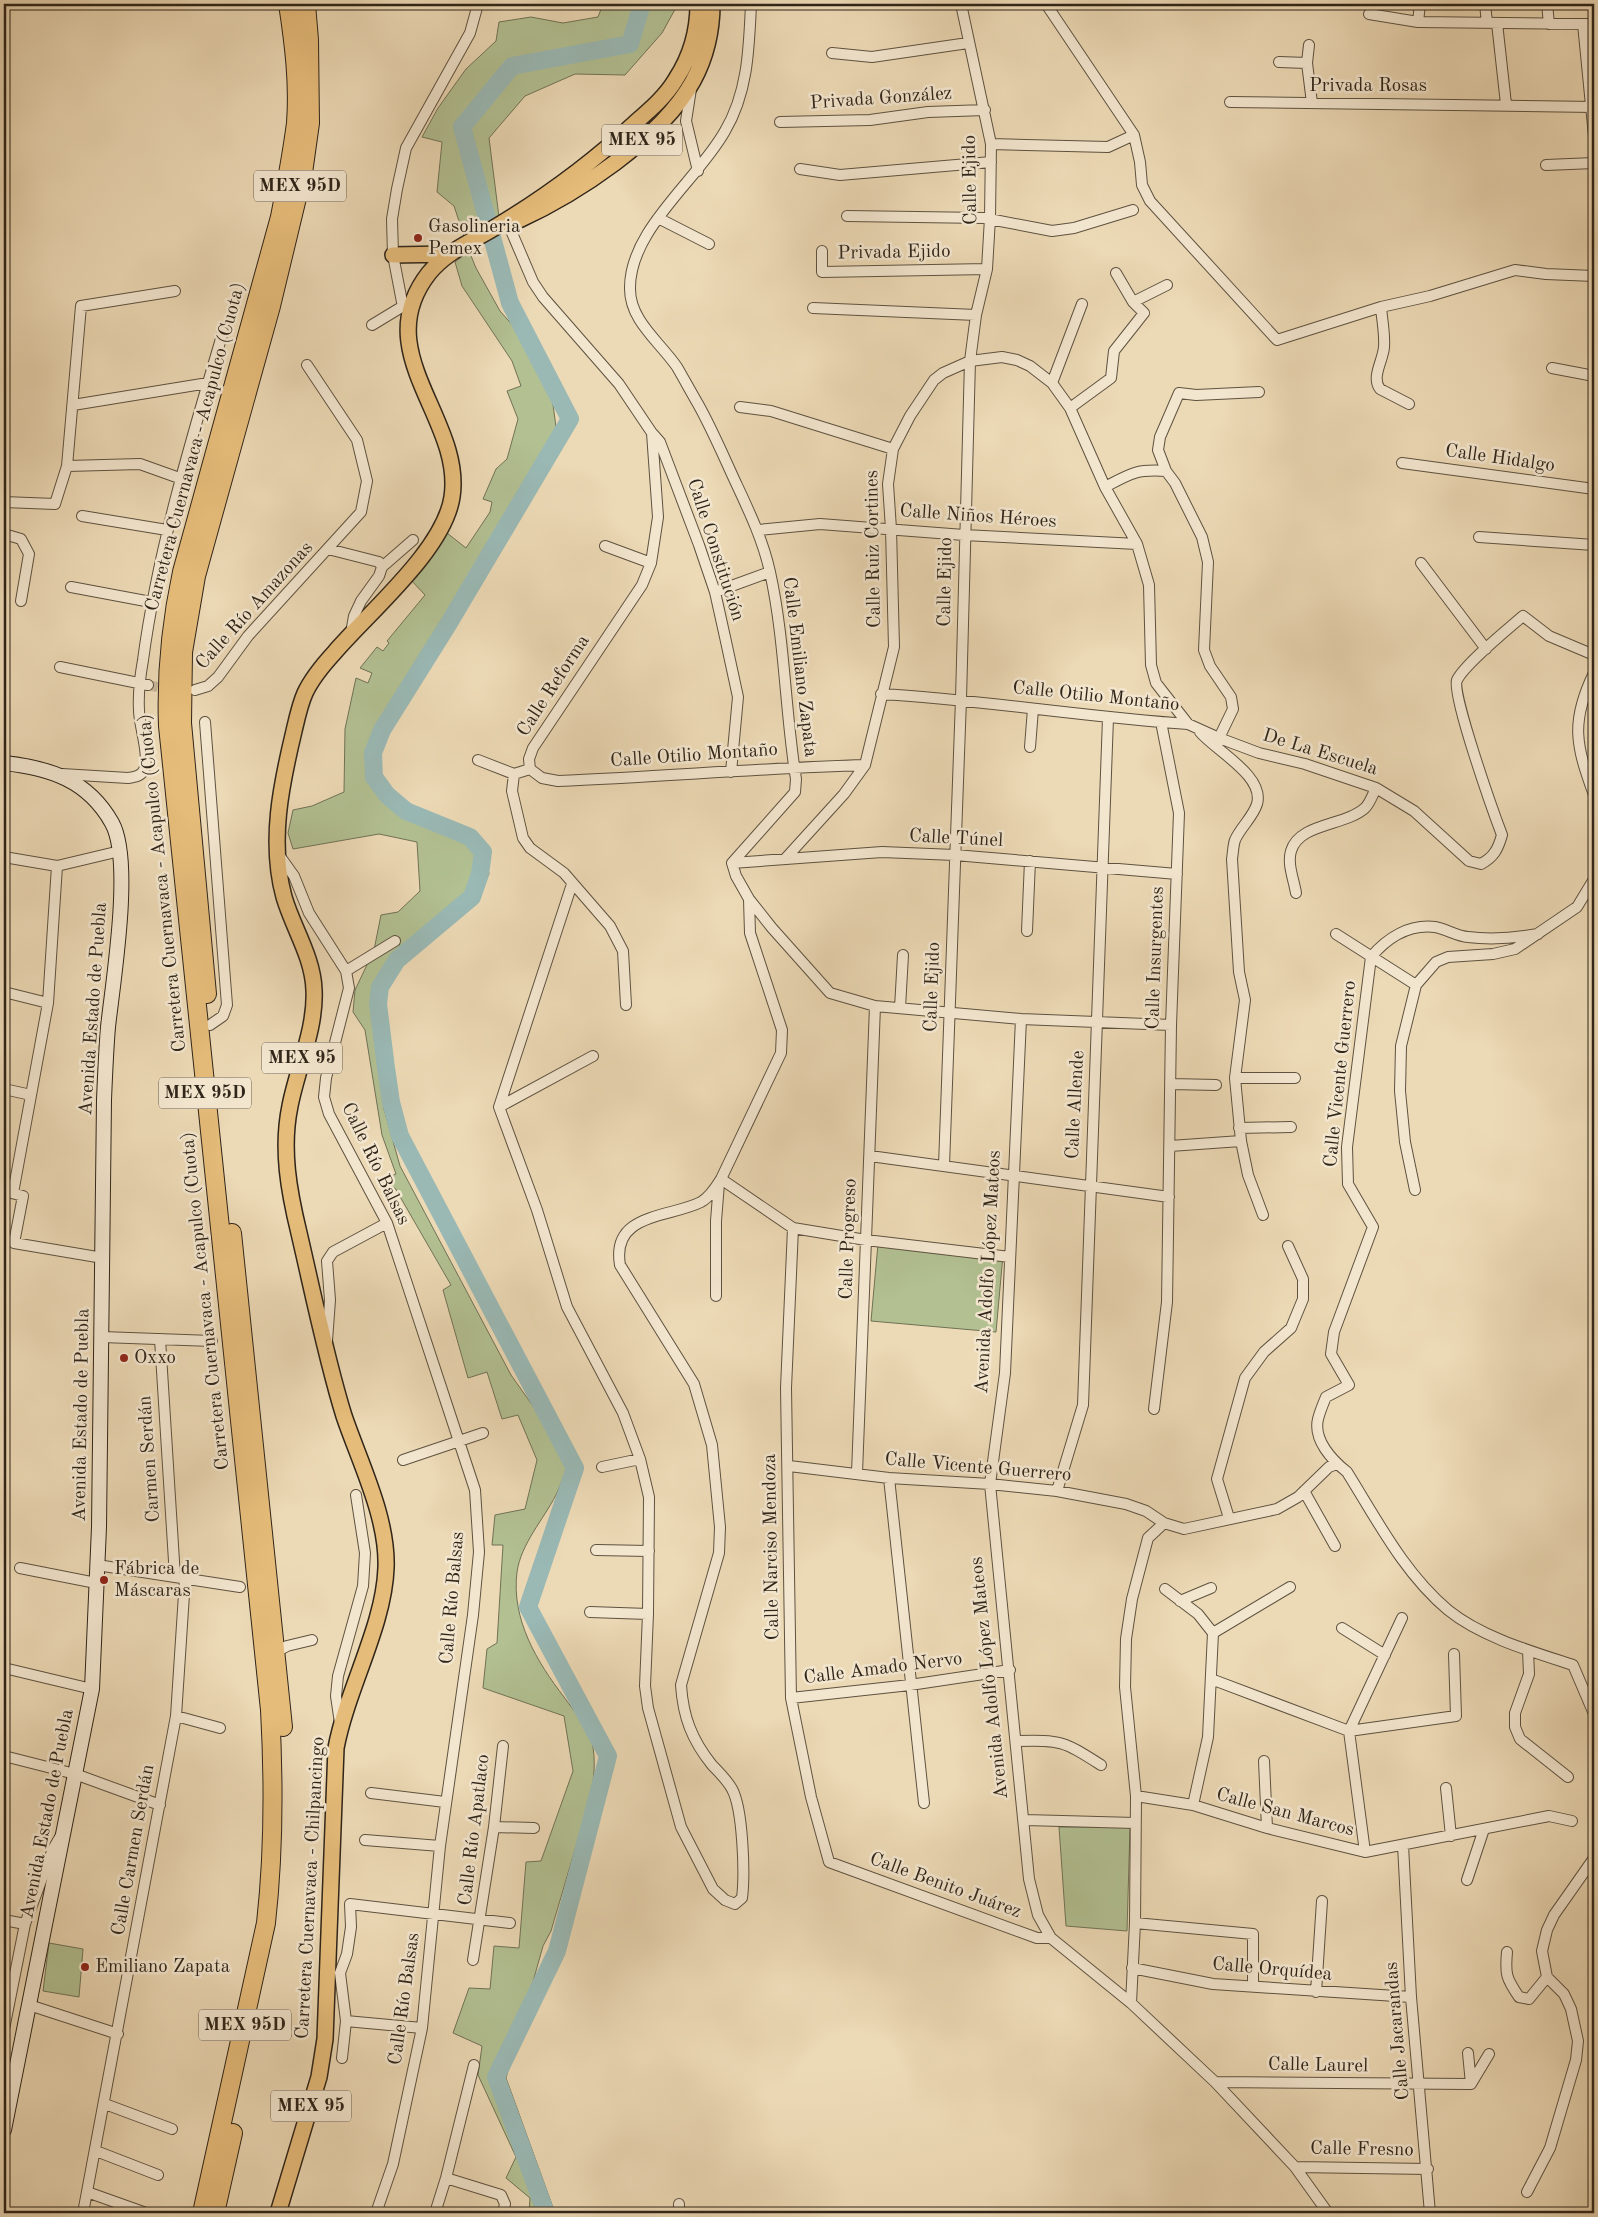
<svg xmlns="http://www.w3.org/2000/svg" width="1598" height="2217" viewBox="0 0 1598 2217" font-family="'Old Standard TT',serif">
  <style>
    .green { fill: #b2c092; stroke: #707256 }
    .lines { fill: none; stroke-linecap: round; stroke-linejoin: round }
    .river { stroke: #9ab9b5; stroke-width: 18 }
    .street-tunnel { stroke: #c6b596; stroke-width: 10; stroke-dasharray: 10 5; stroke-linecap: butt }
    .street-casing { stroke: #5e5240; stroke-width: 12 }
    .secondary-casing { stroke: #2f2519; stroke-width: 16 }
    .primary-casing { stroke: #2f2519; stroke-width: 18 }
    .highway-casing { stroke: #2f2519; stroke-width: 20 }
    .street { stroke: #f3e6cf; stroke-width: 10 }
    .secondary { stroke: #f3e6cf; stroke-width: 14 }
    .primary { stroke: #e6bc7a; stroke-width: 15 }
    .highway { stroke: #e6bc7a; stroke-width: 18 }
    .poi-dot { fill: #8f2418; stroke: #f3e6cf; stroke-width: 2 }
    .labels { text-anchor: middle; dominant-baseline: central; stroke-width: 5; stroke-linejoin: round; paint-order: stroke }
    .shield { fill: #f3e6cf; stroke: #6a5f50; stroke-width: 1 }
    .shield-label { font-size: 18px; font-weight: bold; fill: #2f2519 }
    .street-label { font-size: 19px; fill: #2f2519; stroke: #f3e6cf }
    .poi-label { font-size: 19px; fill: #2f2519; stroke: #f3e6cf; text-anchor: start }
  </style>
  <rect width="100%" height="100%" fill="#ecd9b5"/>
  <filter id="stains"><feTurbulence type="fractalNoise" baseFrequency=".004" numOctaves="4"/><feColorMatrix values="0 0 0 0 .2 0 0 0 0 .09 0 0 0 0 .02 0 0 0 .5 -.17"/></filter>
  <radialGradient id="worn" r=".72"><stop offset=".6" stop-color="#630" stop-opacity="0"/><stop offset="1" stop-color="#630" stop-opacity=".3"/></radialGradient>
  <path class="green" d="M603,4h75l-16,29 -37,42 -50,-1 -50,22 -36,42 11,87 -31,26 7,17 24,43 31,35 20,44 6,44 -13,38 -93,136 -69,113 -7,20v21l1,13 5,16 12,12 21,13 25,8 27,12 19,17 4,21 -11,19 -19,18 -57,38 -15,21 -6,22 3,117 16,57 111,209 24,34 32,58c-3,9 -7,19 -11,28 -13,25 -35,49 -39,77 -6,47 20,90 47,125 9,13 24,30 28,45 4,18 2,36 -1,53l-40,136 -8,15 -37,132 49,135h-26l1,-15 -24,-20 10,-21 -38,-82 4,-29 -29,-13 16,-45 21,1 4,-43 25,2 7,-86 15,-1 32,-90 -9,-55 -81,-28 4,-39 10,-6 6,-98h-11l3,-30 30,-6 12,-49 -19,-45 -16,4 -15,-47 -19,6 -25,-88 8,-5 -56,-97 -12,1 -4,-8 17,-7 -14,-39 -17,-105 -12,-18 2,-22 19,-40 7,-35 17,-3 22,-21 -3,-49 -38,-8 -86,15 -5,-16 5,-23 19,-4 32,-14 1,-63 11,-51 12,5 4,-10 -12,-5 17,-21 6,4 6,-8 -2,-2 38,-46 -15,-16 37,-46 19,15 24,-36 2,-10 -9,-3 13,-30 11,-10 11,-40 -11,-28 14,-5 -9,-25 -50,-75 -7,-24 14,-11 -15,-45 -17,-14 5,-50 -20,-5 16,-29 28,-39 30,-28 3,-19 32,-5 32,6 35,-6z
    M878,1244l125,11 -7,77 -125,-11z
    M1059,1827h71l-3,104 -61,-5z
    M49,1943l34,6 -4,48 -36,-6z"/>
  <g class="lines">
    <path class="river" d="M546,2213l-50,-136 61,-126 51,-195 -80,-149 47,-139 -175,-332 -9,-34 -5,-34 -8,-64 2,-17 17,-27 75,-63 8,-23 3,-22 -13,-15 -64,-26 -19,-16 -13,-18 -1,-24 9,-23 67,-107 121,-204 -60,-116 -48,-176 50,-61 118,-22 12,-40"/>
    <path class="street-tunnel" d="M148,685l24,5"/>
    <g class="street-casing">
      <path id="street" d="M1046,4l88,131 6,27 2,23 8,16 127,139 104,-33 49,-11 85,-26 31,4 48,2
        M1485,4l2,19
        M1547,4l2,20
        M1369,14l49,8 176,2
        M1418,22l2,-18
        M1497,23l9,81
        M1583,24l11,112
        M1309,45l-2,18 5,40
        M832,53l40,4 96,-14
        M1279,62l28,1
        M691,89l-5,32 12,50
        M1230,102l364,5
        M780,122l90,-2 58,-8 57,-2
        M991,144l117,3 26,-12
        M1546,165l48,-2
        M800,169l40,6 151,-13
        M847,216l137,2 68,13 22,-3 59,-18
        M658,218l51,26
        M506,219l27,63 10,15 76,87 33,49 6,84 -7,46 -9,22 -109,163 -4,11 1,10
        M822,251v21l165,-3
        M1133,302l34,-17
        M1381,307c1,13 4,27 3,40 -1,14 -13,30 -4,42l29,15
        M813,308l163,7
        M410,310l-8,-8 -9,-47 -1,-36 5,-30 9,-41 64,-115 8,-29
        M372,325l33,-20
        M1552,368l42,8
        M1052,383l30,-79
        M73,405l135,-22
        M740,407l31,4 122,38
        M1070,408l41,-30 3,-27 30,-38 -11,-11 -17,-29
        M653,434l7,8 39,103 16,47 10,45 13,60 -7,75
        M1402,463l192,26
        M67,466l73,-2 42,15
        M1105,487c26,-14 32,-18 61,-16
        M4,502l51,2 12,-38 14,-160 94,-15
        M82,516l85,14
        M758,530l62,-6 144,11 173,9
        M4,534l17,5 8,15 -8,47
        M1479,537l115,8
        M605,546l46,17
        M328,549l51,13 3,5
        M1421,563l65,86
        M71,587l80,15
        M715,592l55,-20
        M351,633l3,-17 7,-15 18,-25 3,-9 31,-27
        M60,667l88,18
        M1594,673c-24,49 -18,73 0,122
        M195,690l13,-4 10,-9 30,-41 113,-124 6,-31 -10,-41 -50,-75
        M881,694c103,6 204,23 307,30
        M205,722l22,283 -4,11 -13,9
        M1200,732c16,19 65,44 57,72 -4,13 -17,24 -22,36 -2,6 -2,13 -3,19l7,113 6,28 -10,78 6,63 7,34 15,40
        M1219,738l14,-29 -2,-12 -21,-31 -6,-16 4,-88 -6,-25 -27,-54 -9,-12 -8,-21 2,-13 19,-44 17,2 63,-3
        M1030,747l3,-38
        M478,760l36,14
        M530,769l12,9 16,3c102,-4 204,-13 307,-16
        M530,769l-16,5 -2,17 11,47 7,10 34,25 46,53 13,25 3,54
        M62,774l66,4c7,-1 13,-2 16,-8 6,-15 -5,-44 -5,-60 -1,-17 1,-33 4,-50 15,-111 48,-220 80,-328
        M279,855l15,21 15,37 37,58 3,17 -23,90 -2,19 5,17 58,109 88,267 4,62 -6,63 -33,231 -18,182 -29,136 -17,49
        M4,857l53,9 63,-15
        M785,859l59,-65 21,-29 29,-118 -3,-118 -3,-45 5,-35 17,-33 24,-36 9,-7 27,-12 32,-4 15,3 13,6 22,17 18,25 35,79 32,57 12,41 2,80 5,18 32,41 31,14 40,15 46,11 71,24 38,23 55,50 12,3c13,-7 17,-15 21,-29 -8,-21 -51,-142 -45,-155 8,-16 51,-51 66,-64l26,20 45,19
        M732,863l150,-11 73,3 222,19
        M572,884l-73,223 38,103 30,97 56,106 17,46 9,38 -1,117 -3,72 3,22 33,119 32,62 12,11 10,4 7,-6c3,-24 1,-89 -10,-109 -5,-9 -13,-17 -20,-24 -20,-25 -29,-48 -31,-80l38,-132 1,-26 -8,-82 -18,-61 -74,-119c-9,-52 49,-47 81,-63 9,-5 15,-15 20,-23l60,-126 1,-23 -32,-97 -1,-34 -13,-23 -4,-13 63,-71 1,-13c-11,-68 -11,-139 -26,-207 -7,-32 -21,-61 -35,-91 -12,-26 -23,-52 -37,-77 -7,-12 -14,-25 -21,-37 -17,-25 -47,-46 -47,-78 -1,-59 67,-108 95,-158 23,-39 24,-83 26,-127
        M1296,893c-2,-13 -9,-29 -5,-42 8,-28 54,-25 74,-43 5,-5 8,-14 11,-20
        M749,899l23,29 58,65 45,13 146,13 150,6
        M1027,931l3,-70
        M1336,934l80,51
        M1538,934c-23,4 -46,6 -70,3 -11,-1 -22,-8 -33,-10 -26,-3 -48,11 -64,30l-24,190 1,37 25,43 -39,105 -3,22 18,31 -23,12c-3,7 -6,14 -8,22 -5,21 14,41 29,53 30,48 57,101 101,138 33,27 85,42 125,55l21,49
        M346,971l49,-30
        M4,992l44,11
        M900,1008l3,-53
        M1021,1019l-16,354 -15,111 39,395 9,36 13,23 80,65 84,79 80,85 33,46
        M1235,1078h60
        M1171,1084l45,1
        M4,1089l27,6
        M499,1107l94,-51
        M1239,1128l52,-1
        M1170,1146l71,-5
        M870,1156l299,41
        M944,1166l17,-467 9,-338 6,-46 11,-46 3,-51 1,-74 -30,-140
        M721,1179l72,49 73,12 144,17
        M1415,1190l-10,-48 -5,-51 1,-45 15,-61 20,-23 12,-5 45,-3 22,-5 62,-42 17,-28
        M4,1191l19,5 -9,47 89,15
        M13,1193l35,-190 9,-137
        M793,1228l-7,160 5,310 20,99 18,65 208,76h14
        M716,1296v-75l3,-38
        M102,1337l110,4
        M160,1339l15,238
        M327,1341l3,-41 -3,-39 6,-9 54,-29
        M1154,1409l13,-107 4,-277 8,-212 -18,-91
        M403,1460l80,-27
        M789,1466l100,12 101,6 67,7 69,13 20,7 18,12 20,6 93,-20 21,-12 31,-30 8,-3
        M602,1467l38,-8
        M857,1473l18,-467
        M889,1478l35,325
        M1057,1491l26,-86 25,-687
        M1304,1491l31,55
        M1229,1518l-12,-39 28,-101 19,-26 27,-24 12,-29v-20l-15,-33
        M596,1550l53,1
        M97,1565l143,22
        M20,1568l76,15
        M1165,1589l33,25 15,19
        M1180,1601l31,-13
        M590,1612l58,2
        M1342,1628l43,27
        M1213,1633l77,-46
        M1528,1651l1,23 -14,39v14l5,12 48,38
        M276,1652l11,-6 25,-6
        M4,1668l88,21
        M1211,1679l138,52 107,-15 -2,-62
        M791,1698l119,-13 100,-15
        M176,1716l44,12
        M340,1723l-4,-27 2,-20 25,-90 2,-33 -9,-58
        M1349,1731l53,-113
        M1349,1731l16,121
        M1017,1741c45,-1 46,0 84,24
        M4,1756l71,18 85,31
        M1264,1761l3,67
        M1446,1788l5,48
        M371,1793l74,9
        M1136,1796l57,9 74,23 98,24 184,-36 23,5
        M1193,1805l15,-68 5,-104
        M1025,1820l110,3
        M494,1827l40,1
        M365,1840l75,6
        M1403,1845l8,152 19,216
        M1467,1880l17,-51
        M4,1920l21,4
        M1135,1923l118,11v53
        M1507,1952c-2,22 -1,26 12,45l10,2 18,-22
        M473,1960l21,-133 9,-81
        M1132,1968l81,16 198,13
        M1316,1992l6,-91
        M1131,2003l4,-80 1,-127 -11,-109 1,-48 6,-40 16,-61 16,-15
        M29,2005l89,29
        M346,2021l76,7
        M4,2029l21,-105 28,-75 7,-12
        M1468,2053l3,31
        M342,2058l4,-37 -6,-48 7,-19 4,-27 -1,-23 160,19
        M1215,2082l256,2
        M1471,2084l18,-30
        M105,2104l67,25
        M96,2151l62,24
        M1295,2167l133,2
        M446,2178l55,17 4,9 -2,9
        M87,2192l59,21
        M1527,2192l23,-44 26,-88 2,-19 -7,-32 -7,-15 -17,-17 -5,-26 5,-21 7,-15 40,-57
        M83,2213l93,-497 9,-137
        M435,2213l11,-35 28,-113
        M679,2213v-9"/>
    </g>
    <g class="secondary-casing">
      <path id="secondary" d="M4,763c46,5 84,17 108,60 21,38 1,158 -4,204 -2,24 -3,49 -4,73l-5,427 -7,162 -88,441"/>
    </g>
    <g class="primary-casing">
      <path id="primary" d="M517,221c59,-27 144,-82 176,-140 13,-24 19,-50 19,-77
        M393,255l55,-1
        M278,2213l41,-136 6,-38 11,-291c11,-59 48,-122 50,-180 2,-50 -26,-105 -42,-152 -18,-58 -31,-123 -45,-183 -10,-41 -18,-84 -9,-127 7,-37 26,-77 24,-116 -1,-33 -21,-62 -30,-93 -15,-55 -3,-112 10,-166 3,-13 6,-27 11,-38 7,-15 18,-28 29,-40 35,-41 110,-103 118,-156 12,-78 -85,-145 -23,-224 17,-21 42,-31 65,-45 50,-30 99,-66 142,-106 15,-13 30,-26 40,-43 15,-23 22,-48 22,-75"/>
    </g>
    <g class="highway-casing">
      <path id="highway" d="M207,994l-25,-271 1,-71 13,-76 75,-270 32,-133 7,-50 -1,-83 -3,-36
        M232,1233l51,494
        M202,2213l64,-290c8,-71 8,-141 4,-213l-102,-984c-2,-53 3,-103 14,-154l98,-355c6,-31 12,-63 16,-94 3,-40 -2,-80 -8,-119
        M215,2213l18,-80"/>
    </g>
    <use href="#street" class="street"/>
    <use href="#secondary" class="secondary"/>
    <use href="#primary" class="primary"/>
    <use href="#highway" class="highway"/>
  </g>
  <g class="poi-dot">
    <circle cx="418" cy="238" r="5"/>
    <circle cx="124" cy="1358" r="5"/>
    <circle cx="104" cy="1580" r="5"/>
    <circle cx="85" cy="1967" r="5"/>
  </g>
  <g class="labels">
    <g class="shield">
      <rect x="602" y="124.5" width="80" height="31" rx="4"/>
      <rect x="254" y="170.5" width="92" height="31" rx="4"/>
      <rect x="262" y="1042.5" width="80" height="31" rx="4"/>
      <rect x="159" y="1077.5" width="92" height="31" rx="4"/>
      <rect x="199" y="2009.5" width="92" height="31" rx="4"/>
      <rect x="271" y="2090.5" width="80" height="31" rx="4"/>
    </g>
    <g class="shield-label">
      <text x="642" y="140">MEX 95</text>
      <text x="300" y="186">MEX 95D</text>
      <text x="302" y="1058">MEX 95</text>
      <text x="205" y="1093">MEX 95D</text>
      <text x="245" y="2025">MEX 95D</text>
      <text x="311" y="2106">MEX 95</text>
    </g>
    <g class="street-label">
      <text x="1368" y="86">Privada Rosas</text>
      <text transform="translate(881 99) rotate(-4)">Privada González</text>
      <text transform="translate(971 180) rotate(-91)">Calle Ejido</text>
      <text transform="translate(894 253) rotate(-1)">Privada Ejido</text>
      <text transform="translate(196 447) rotate(-75)">Carretera Cuernavaca - Acapulco (Cuota)</text>
      <text transform="translate(1500 459) rotate(8)">Calle Hidalgo</text>
      <text transform="translate(978 517) rotate(4)">Calle Niños Héroes</text>
      <text transform="translate(874 549) rotate(-91)">Calle Ruiz Cortines</text>
      <text transform="translate(715 550) rotate(72)">Calle Constitución</text>
      <text transform="translate(946 582) rotate(-89)">Calle Ejido</text>
      <text transform="translate(255 606) rotate(-48)">Calle Río Amazonas</text>
      <text transform="translate(799 667) rotate(83)">Calle Emiliano Zapata</text>
      <text transform="translate(554 686) rotate(-57)">Calle Reforma</text>
      <text transform="translate(1096 697) rotate(6)">Calle Otilio Montaño</text>
      <text transform="translate(1320 753) rotate(17)">De La Escuela</text>
      <text transform="translate(694 756) rotate(-4)">Calle Otilio Montaño</text>
      <text transform="translate(956 839) rotate(3)">Calle Túnel</text>
      <text transform="translate(163 883) rotate(-96)">Carretera Cuernavaca - Acapulco (Cuota)</text>
      <text transform="translate(1156 958) rotate(-88)">Calle Insurgentes</text>
      <text transform="translate(933 987) rotate(-88)">Calle Ejido</text>
      <text transform="translate(94 1009) rotate(-86)">Avenida Estado de Puebla</text>
      <text transform="translate(1341 1074) rotate(-84)">Calle Vicente Guerrero</text>
      <text transform="translate(1076 1105) rotate(-87)">Calle Allende</text>
      <text transform="translate(375 1164) rotate(64)">Calle Río Balsas</text>
      <text transform="translate(849 1239) rotate(-88)">Calle Progreso</text>
      <text transform="translate(989 1272) rotate(-87)">Avenida Adolfo López Mateos</text>
      <text transform="translate(206 1301) rotate(-96)">Carretera Cuernavaca - Acapulco (Cuota)</text>
      <text transform="translate(82 1415) rotate(-89)">Avenida Estado de Puebla</text>
      <text transform="translate(150 1459) rotate(-94)">Carmen Serdán</text>
      <text transform="translate(978 1468) rotate(5)">Calle Vicente Guerrero</text>
      <text transform="translate(772 1547) rotate(-91)">Calle Narciso Mendoza</text>
      <text transform="translate(453 1598) rotate(-85)">Calle Río Balsas</text>
      <text transform="translate(883 1669) rotate(-7)">Calle Amado Nervo</text>
      <text transform="translate(990 1678) rotate(-96)">Avenida Adolfo López Mateos</text>
      <text transform="translate(1285 1813) rotate(15)">Calle San Marcos</text>
      <text transform="translate(48 1814) rotate(-79)">Avenida Estado de Puebla</text>
      <text transform="translate(475 1830) rotate(-83)">Calle Río Apatlaco</text>
      <text transform="translate(134 1850) rotate(-80)">Calle Carmen Serdán</text>
      <text transform="translate(945 1886) rotate(20)">Calle Benito Juárez</text>
      <text transform="translate(311 1888) rotate(-87)">Carretera Cuernavaca - Chilpancingo</text>
      <text transform="translate(1272 1970) rotate(5)">Calle Orquídea</text>
      <text transform="translate(405 1999) rotate(-82)">Calle Río Balsas</text>
      <text transform="translate(1398 2031) rotate(-95)">Calle Jacarandas</text>
      <text transform="translate(1318 2066) rotate(1)">Calle Laurel</text>
      <text transform="translate(1362 2150) rotate(1)">Calle Fresno</text>
    </g>
    <g class="poi-label">
      <text x="428" y="227">Gasolineria<tspan x="428" dy="22">Pemex</tspan></text>
      <text x="134" y="1358">Oxxo</text>
      <text x="114" y="1569">Fábrica de<tspan x="114" dy="22">Máscaras</tspan></text>
      <text x="95" y="1967">Emiliano Zapata</text>
    </g>
  </g>
  <rect width="1598" height="2217" fill="none" stroke="#ecd9b5" stroke-width="20"/>
  <rect x="5" y="5" width="1588" height="2207" fill="none" stroke="#2f2519" stroke-width="2.5"/>
  <rect x="10" y="10" width="1578" height="2197" fill="none" stroke="#2f2519"/>
  <rect width="100%" height="100%" filter="url(#stains)"/>
  <rect width="100%" height="100%" fill="url(#worn)"/>
</svg>
